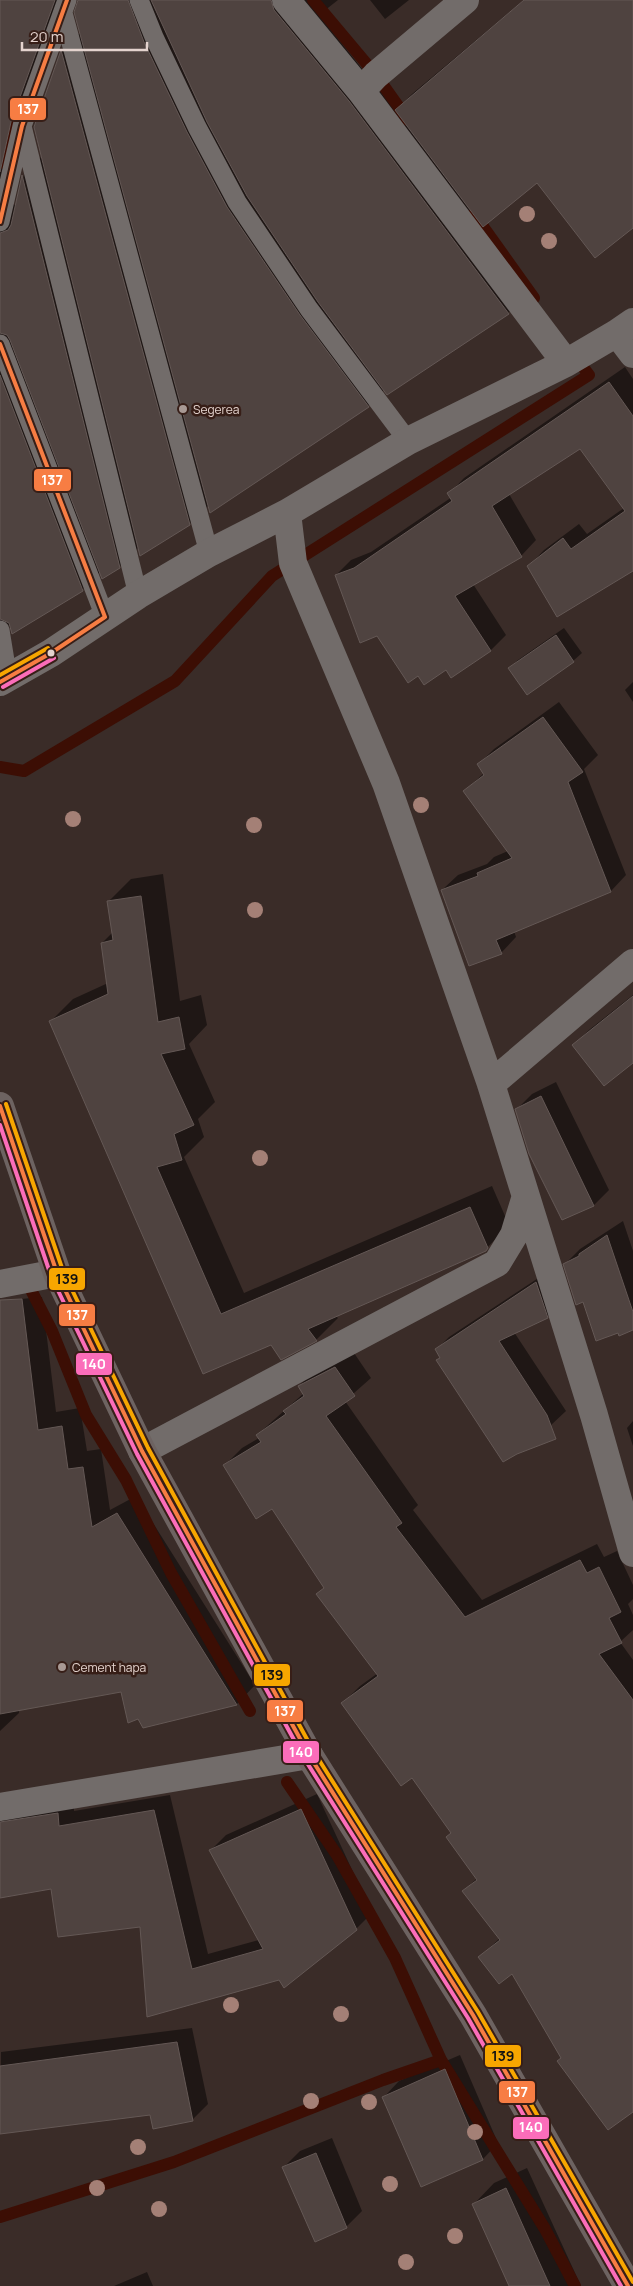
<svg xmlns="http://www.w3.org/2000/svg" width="633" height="2286" viewBox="0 0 633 2286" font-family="Manrope,sans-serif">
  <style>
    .shadow { fill: #0007 }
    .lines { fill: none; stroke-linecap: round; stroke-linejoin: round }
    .stream { stroke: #3c0e04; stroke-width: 12 }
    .building { fill: #4f4340; stroke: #645855 }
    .lane { stroke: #726c6a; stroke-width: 19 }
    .street { stroke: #726c6a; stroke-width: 28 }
    .secondary { stroke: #6d6361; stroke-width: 28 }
    .bus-1-casing { stroke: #371e17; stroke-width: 8 }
    .bus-2-casing { stroke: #371e17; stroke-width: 8 }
    .bus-3-casing { stroke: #371e17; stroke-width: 8 }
    .bus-1 { stroke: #f77d43; stroke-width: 4 }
    .bus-2 { stroke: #fb6dba; stroke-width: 4 }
    .bus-3 { stroke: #f7a600; stroke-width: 4 }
    .tree { fill: #a48076 }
    .poi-dot { fill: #a89994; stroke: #371e17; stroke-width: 2 }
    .bus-dot { fill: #e4d3ce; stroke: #371e17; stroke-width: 2 }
    .labels { text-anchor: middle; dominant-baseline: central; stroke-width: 5; stroke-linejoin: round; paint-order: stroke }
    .poi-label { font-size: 12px; fill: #e4d3ce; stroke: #371e17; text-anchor: start }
    .line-badge { stroke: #371e17; stroke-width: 2 }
    .badge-label { font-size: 14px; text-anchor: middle; font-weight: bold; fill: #fff }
    .pale-badge-label { font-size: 14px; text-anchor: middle; font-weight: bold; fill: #111 }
  </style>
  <rect width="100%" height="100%" fill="#3a2c28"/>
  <path class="shadow" d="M0,0h69l-35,98 -23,104 5,4 8,-31 18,-19 -7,-29 27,-77 19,-18 -2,-32h259l-19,15 77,96 16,-17 112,-94h109v227l-96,-46 -54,45 48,64 -23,23 -120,80 -3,-4 -17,17 -159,99 -20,19 -50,23 -20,20 -18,4 -19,19 -71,36 -11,11z
    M370,0h39l-24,19z
    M625,367l8,12v190l-104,-3 15,-16 35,-26 8,10 37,-26 -43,-61 -72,47 27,46 -15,16 -48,28 33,51 -15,15 -39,26 -6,-8 -110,-93 15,-15 20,-8 81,-55 -3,-3 15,-16z
    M564,628l18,25 -9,8 -63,7 8,-8z
    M633,682v20l-8,-12z
    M559,702l39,53 -14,14 42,106 -15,16 -97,40 2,6 -15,16 -59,-63 16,-15 29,-11 7,-7 14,-6 -43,-60 19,-18 -5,-9 15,-15z
    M163,874l17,127 21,-6 6,30 -18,19 26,58 -17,17 6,18 -20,20 60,136 248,-107 17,39 -24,25 -15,8 -134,58 2,2 -22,22 -45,4 -67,29 -153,-352 22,-22 35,-16 -6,-40 11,-11 -4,-31 22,-22z
    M633,995v66l-59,-16 15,-15z
    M556,1082l53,108 -15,15 -32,13 -45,-109 15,-15z
    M623,1221l10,30v78l-50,-29 -18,-36 15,-15z
    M549,1271l11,33 -13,13 -33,15 52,79 -16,15 -112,-66 3,-3 -5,-7 13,-13z
    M42,1297l14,115 24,-4 7,43 14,-2 9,61 26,-14 119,189 -18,19 -93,23 -22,-36 -103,18v4l-19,18v-430z
    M352,1350l19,28 -26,23 73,104 -5,5 69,90 115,-56 7,13 13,-6 16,34v14l-5,5 5,11v15l-13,12 13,18v450l-71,-52 -50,-86 -32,-15 20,-19 -36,-47 13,-13 -25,-46 -39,-56 -70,-73 17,-17 18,-13 -60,-79 7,-7 -53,-79 -47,-43 17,-17 17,-10 -2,-3 47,-42 -5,-7 17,-17z
    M633,1421v25l-6,-18z
    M317,1794l55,119 -16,16 -76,49 -132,37 -7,-90 -89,-37 -52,9v-79l74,-20v13l96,-16 38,159 51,-14 -48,-90 15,-15z
    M192,2028l16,76 -15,15 -42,-6 -151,20 1,-81z
    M460,2055l38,88 -15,16 -61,26 -38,-88 15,-16z
    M332,2138l30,73 -15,15 -31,14 -32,-73 16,-16z
    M527,2168l54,118h-71l-36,-82 20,-21z
    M147,2272l6,14h-39z"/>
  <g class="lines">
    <path class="stream" d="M313,0l63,75 32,45
      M0,163l16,-41
      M474,214l60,84
      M0,767l24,4 151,-90 97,-105 317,-201 -15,-20
      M20,1283l8,1 24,47 34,84 40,65 45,93 79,138
      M287,1782l50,73 58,103 46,102 104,169 30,57
      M0,2217l174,-55 209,-82 58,-20"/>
  </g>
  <path class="building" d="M0,0h55l-44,122 -11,50z
    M78,0h50l16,42 43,90 40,75 73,108 69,92 -159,106 -136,-501z
    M151,0h120l3,10 75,91 160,213 -122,81 -69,-93 -71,-106 -40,-74z
    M524,0h109v228l-38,30 -58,-75 -54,44 -88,-117z
    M61,50l129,475 -50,31 -106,-429z
    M22,175l98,393 -18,11 -92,-239 -3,-5 -7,-2v-100l8,-3 3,-5z
    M0,375l83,216 -71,43 -3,-11 -9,-4z
    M609,382l24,34v155l-76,46 -30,-51 36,-28 8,11 54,-38 -45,-62 -88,57 30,51 -67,39 36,55 -40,27 -5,-8 -22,15 -6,-9 -10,7 -31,-47 -17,7 -25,-68 19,-7 98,-67 -5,-8z
    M556,635l18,27 -47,33 -19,-27z
    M543,717l40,55 -15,10 43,110 -115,48 6,14 -33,12 -28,-76 37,-14 -1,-3 35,-15 -49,-67 21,-16 -7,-11z
    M141,896l17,126 21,-5 6,32 -24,5 33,71 -20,9 8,26 -25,7 64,147 249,-107 18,41 -2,3 -178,78 9,12 -36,19 -10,-15 -68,29 -154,-353 59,-27 -7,-51 12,-3 -6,-39z
    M633,996v67l-29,23 -32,-41z
    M541,1096l53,110 -32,14 -33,-66 -14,-45z
    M607,1235l26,77v18l-14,6 -1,-3 -22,8 -13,-39 -7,3 -13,-41 16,-8v-2z
    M536,1282l12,36 -49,23 48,74 9,24 -39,15 -14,8 -67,-102 4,-2 -5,-9z
    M22,1299l16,131 24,-4 6,43 15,-2 9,60 25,-14 120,192 -94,23 -5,-9 -10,4 -7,-31 -121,22v-414z
    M335,1367l20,29 -29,20 76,107 -6,4 69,90 115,-57 7,13 12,-6 22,45 -12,6 13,25 -23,11 34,46v412l-25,18 -51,-69 4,-3 -49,-84 -13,10 -21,-27 22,-17 -38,-49 15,-11 -31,-43 5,-4 -39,-55 -11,8 -60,-83 37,-27 -62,-82 8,-6 -52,-79 -16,10 -33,-54 38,-23 -5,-7 30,-21 -3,-3 21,-15 -6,-10z
    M301,1809l56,121 -73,58 -5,-8 -132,37 -7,-90 -82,10 -7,-48 -51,9v-76l58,-9 1,13 95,-16 38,159 71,-20 -54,-99z
    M177,2042l16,79 -40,8 -3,-14 -150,19v-68z
    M445,2069l38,91 -62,27 -39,-90z
    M316,2153l31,75 -32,14 -33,-75z
    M506,2188l44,98h-41l-37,-82z"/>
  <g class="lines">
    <path class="lane" d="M139,0l15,37 43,90 40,75 72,107 99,132
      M63,13l146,540
      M22,126l116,469
      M0,222l22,-96 45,-126
      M0,344l105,273
      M0,630l8,49"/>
    <path class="street" d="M286,0l75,91 205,272
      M361,91l15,-16 89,-75
      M617,333l16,21
      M287,513l6,50 93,220 105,301 103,331 39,138
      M0,682l51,-29 87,-58 71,-42 78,-40 121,-72 158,-78 51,-30 16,-11
      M491,1084l142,-121
      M0,1284l57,-11
      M142,1451l355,-188 17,-28 11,-36
      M0,1807l309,-52"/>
    <path class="secondary" d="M0,1106l57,167 85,178 167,304 164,260 155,271"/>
    <g class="bus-1-casing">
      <path id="bus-1" d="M0,222l22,-96 45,-126
        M0,344l105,273
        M0,682l51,-29 54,-36
        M0,1106l57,167 85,178 167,304 164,260 155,271"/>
    </g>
    <g class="bus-2-casing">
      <path id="bus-2" d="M3,687l51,-29
        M0,1125l51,151 86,178 167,304 164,260 153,268"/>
    </g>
    <g class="bus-3-casing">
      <path id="bus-3" d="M0,675l48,-27
        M6,1104l57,167 85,177 166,304 164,260 155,270"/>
    </g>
    <use href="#bus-1" class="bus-1"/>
    <use href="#bus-2" class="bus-2"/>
    <use href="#bus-3" class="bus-3"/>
  </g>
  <g class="tree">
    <circle cx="527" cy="214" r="8"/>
    <circle cx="549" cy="241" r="8"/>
    <circle cx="421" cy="805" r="8"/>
    <circle cx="73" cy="819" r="8"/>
    <circle cx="254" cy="825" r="8"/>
    <circle cx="255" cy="910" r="8"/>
    <circle cx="260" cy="1158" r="8"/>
    <circle cx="231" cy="2005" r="8"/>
    <circle cx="341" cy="2014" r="8"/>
    <circle cx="311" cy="2101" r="8"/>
    <circle cx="369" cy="2102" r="8"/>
    <circle cx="475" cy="2132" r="8"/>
    <circle cx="138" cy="2147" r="8"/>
    <circle cx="390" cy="2184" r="8"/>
    <circle cx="97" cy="2188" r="8"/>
    <circle cx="159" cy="2209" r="8"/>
    <circle cx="455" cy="2236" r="8"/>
    <circle cx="406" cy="2262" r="8"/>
  </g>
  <g class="poi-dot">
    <circle cx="183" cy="409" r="5"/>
    <circle cx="62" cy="1667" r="5"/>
  </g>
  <circle class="bus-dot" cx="51" cy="653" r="4.5"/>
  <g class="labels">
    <g class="poi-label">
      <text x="193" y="409">Segerea</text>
      <text x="72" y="1667">Cement hapa</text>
    </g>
  </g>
  <g class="line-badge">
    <rect x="9" y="97" width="38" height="24" rx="5" fill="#f77d43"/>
    <rect x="33" y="468" width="39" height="24" rx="5" fill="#f77d43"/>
    <rect x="48" y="1267" width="38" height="24" rx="5" fill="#f7a600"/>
    <rect x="58" y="1303" width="38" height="24" rx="5" fill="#f77d43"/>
    <rect x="75" y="1352" width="38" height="24" rx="5" fill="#fb6dba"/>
    <rect x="253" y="1663" width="38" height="24" rx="5" fill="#f7a600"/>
    <rect x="266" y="1699" width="38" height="24" rx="5" fill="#f77d43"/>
    <rect x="282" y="1740" width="38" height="24" rx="5" fill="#fb6dba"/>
    <rect x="484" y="2044" width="38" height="24" rx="5" fill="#f7a600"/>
    <rect x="498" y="2080" width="38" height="24" rx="5" fill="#f77d43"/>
    <rect x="512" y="2116" width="38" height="24" rx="5" fill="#fb6dba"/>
  </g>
  <g class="badge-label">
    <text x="28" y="114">137</text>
    <text x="52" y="485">137</text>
    <text x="77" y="1320">137</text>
    <text x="94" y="1369">140</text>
    <text x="285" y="1716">137</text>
    <text x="301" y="1757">140</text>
    <text x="517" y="2097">137</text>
    <text x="531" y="2132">140</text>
  </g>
  <g class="pale-badge-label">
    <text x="67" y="1284">139</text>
    <text x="272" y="1680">139</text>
    <text x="503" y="2061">139</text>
  </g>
  <path d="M22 42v8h125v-8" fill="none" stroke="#e4d3ce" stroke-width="2.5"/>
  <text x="30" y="42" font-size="15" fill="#e4d3ce" stroke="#371e17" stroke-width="4" paint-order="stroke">20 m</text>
</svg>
